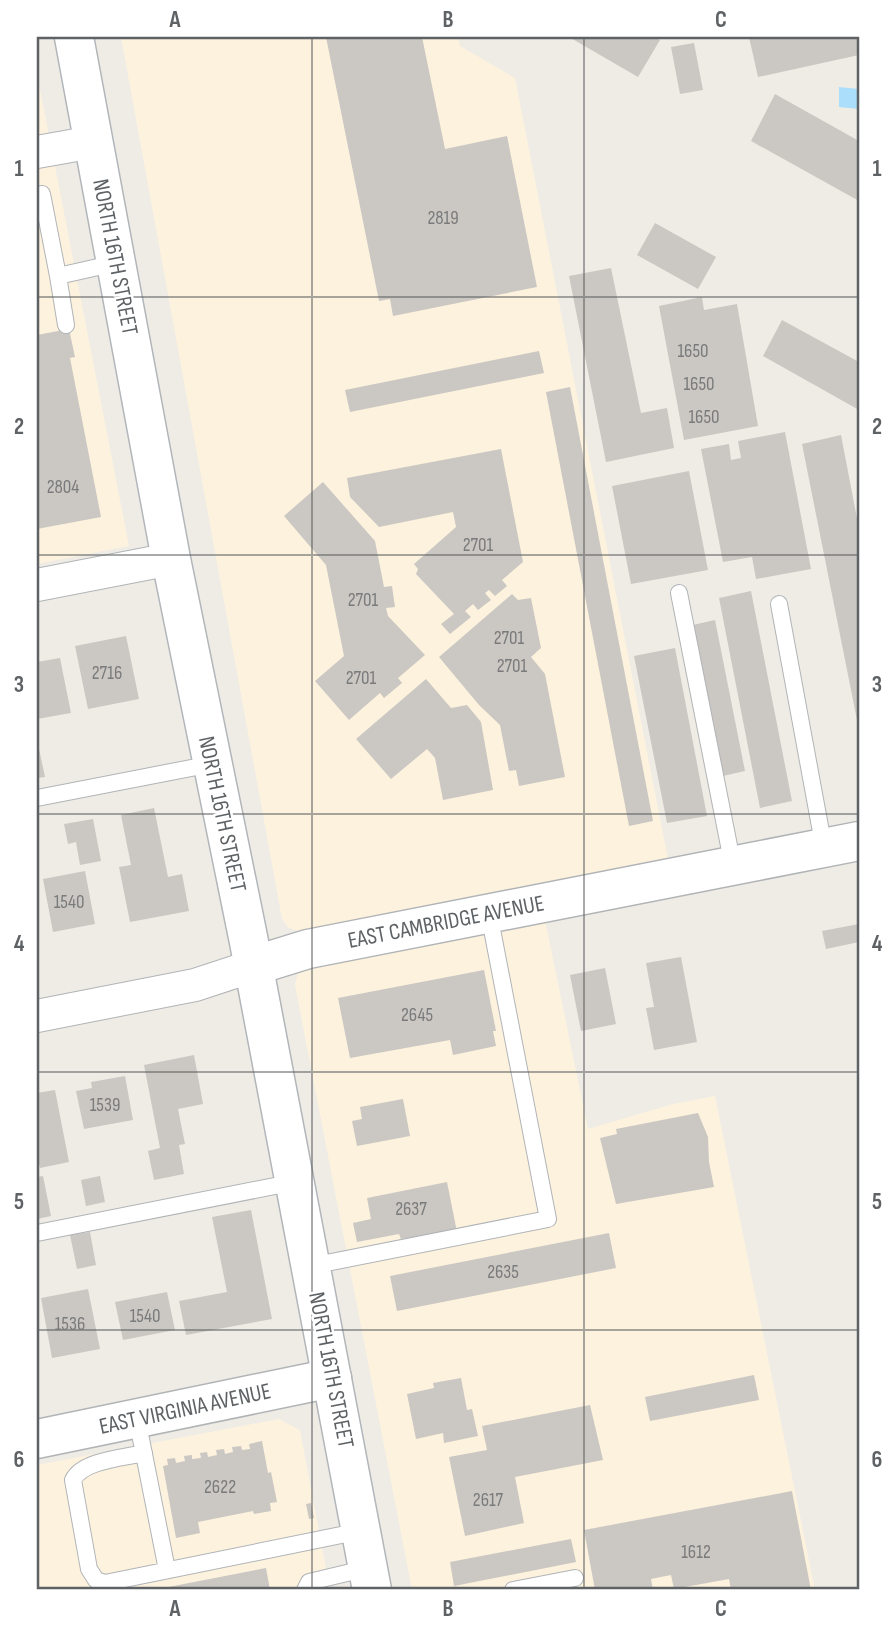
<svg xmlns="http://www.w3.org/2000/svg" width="896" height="1627" viewBox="0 0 896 1627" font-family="'Sofia Sans Condensed',sans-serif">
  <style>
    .commercial { fill: #fcf2de }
    .water { fill: #abdefa }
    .building { fill: #cbc7c2 }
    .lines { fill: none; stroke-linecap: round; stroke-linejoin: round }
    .service-casing { stroke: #b1b4b7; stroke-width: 18 }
    .minor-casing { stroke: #b1b4b7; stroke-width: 34 }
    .tertiary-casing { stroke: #b1b4b7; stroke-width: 41 }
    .secondary-casing { stroke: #b2b6ba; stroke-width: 41 }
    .service { stroke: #fff; stroke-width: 16 }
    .minor { stroke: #fff; stroke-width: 32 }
    .tertiary { stroke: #fff; stroke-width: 38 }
    .secondary { stroke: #fff; stroke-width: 38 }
    .grid { fill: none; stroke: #5e6265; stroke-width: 2; stroke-opacity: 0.55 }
    .labels { text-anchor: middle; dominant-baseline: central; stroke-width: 5; stroke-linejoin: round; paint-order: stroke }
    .number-label { font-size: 19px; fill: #797b7c }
    .street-label { font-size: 23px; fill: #5e6265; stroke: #fff }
    .neatline { fill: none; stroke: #5e6265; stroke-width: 2.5 }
    .grid-label { font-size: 23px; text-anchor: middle; font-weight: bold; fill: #5e6265 }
  </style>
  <rect width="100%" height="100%" fill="#efece6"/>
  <path class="commercial" d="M121,37h337l2,9 55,32 153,781 -371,72 -9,-4 -6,-8z
    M37,74l92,472 -92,18z
    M545,920l43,209 85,-25 42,-8 100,494h-403l-117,-605 3,-13 10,-5z
    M279,1419l21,11 30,160h-293v-125z"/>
  <path class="water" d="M839,87l20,2v20l-20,-2z"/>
  <path class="building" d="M326,37h96l23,112 62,-13 30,151 -144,29 -3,-17 -11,2z
    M569,37h85l6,3 -22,37z
    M749,37h110v18l-101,22z
    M694,43l9,47 -23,4 -9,-47z
    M775,94l84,47v60l-108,-60z
    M655,223l61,34 -18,32 -61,-34z
    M611,268l30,145 26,-5 7,40 -68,14 -37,-186z
    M702,297l2,13 33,-6 21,122 -74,14 -25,-134z
    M782,320l77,42v48l-96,-54z
    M69,329l6,28 -5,1 31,159 -64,12v-194z
    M539,351l5,22 -194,39 -5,-22z
    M570,387l83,434 -24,5 -83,-434z
    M785,432l26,137 -55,10 -4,-22 -29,5 -22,-113 28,-5 2,16 10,-2 -3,-17z
    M841,435l18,94 -1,196 -56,-281z
    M501,449l22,113 -21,18 5,6 -12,10 -6,-6 -4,3 6,7 -13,10 -5,-6 -8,7 6,6 -21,17 -9,-10 13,-10 -38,-40 2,-5 -4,-5 42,-37 -3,-15 -74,15 -29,-30 -3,-19z
    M689,471l19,99 -77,14 -19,-98z
    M323,482l52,59 9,46 8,-1 3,21 -9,1 2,8 37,39 -27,23 4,5 -18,15 -4,-5 -31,27 -34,-39 29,-25 -18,-91 -42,-49z
    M751,591l41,210 -32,7 -41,-210z
    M512,594l6,6 13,-2 10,50 -10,9 14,17 20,103 -46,9 -3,-16 -7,1 -9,-46 -21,-20 -40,-48z
    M715,620l30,151 -22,5 -30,-151z
    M126,636l13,63 -51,10 -13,-63z
    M675,648l32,168 -40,7 -33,-167z
    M60,658l11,55 -34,6v-57z
    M426,679l25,29 16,-3 14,17 12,68 -50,10 -8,-42 -8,-9 -36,30 -35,-40z
    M37,749h2l6,28 -8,1z
    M154,808l14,69 14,-3 7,37 -59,11 -11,-55 12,-2 -10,-50z
    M93,819l8,42 -21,4 -4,-23 -8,2 -4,-20z
    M85,871l10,53 -42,8 -10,-53z
    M859,924v18l-33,7 -4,-18z
    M681,957l16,85 -43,8 -8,-42 8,-1 -8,-44z
    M605,968l11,56 -35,7 -11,-56z
    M484,970l12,61h-3l3,15 -43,9 -3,-15 -100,18 -12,-60z
    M194,1055l9,49 -25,5 7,35 -6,1 5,29 -30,6 -6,-29 12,-3 -16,-83z
    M125,1076l8,44 -49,9 -8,-38 16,-3 -1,-6z
    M55,1090l14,72 -29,6 -3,-11v-64z
    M403,1099l7,37 -53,10 -5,-25 10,-2 -2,-12z
    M698,1113l10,24 1,25 5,25 -98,17 -16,-66 17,-4 -1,-5z
    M43,1176l8,40 -14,3v-42z
    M100,1176l5,26 -19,4 -5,-26z
    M447,1182l10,50 -40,9 -2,-4 -14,2 -2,-5 -42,8 -4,-19 18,-4 -4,-21z
    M251,1210l21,109 -86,16 -7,-34 48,-9 -15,-75z
    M90,1232l6,33 -19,4 -7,-34z
    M609,1233l7,35 -219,43 -7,-35z
    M88,1289l12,60 -48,9 -11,-60z
    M167,1292l8,38 -52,10 -8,-38z
    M754,1375l5,25 -109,21 -5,-24z
    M461,1378l6,32 5,-1 6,27 -34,7 -1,-10 -27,6 -9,-45 27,-6 -1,-5z
    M590,1405l13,55 -88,17 9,46 -59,13 -16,-79 38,-7 -5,-24z
    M262,1441l6,32 3,-1 6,30 -7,1 1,8 -17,3 -1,-3 -55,11 2,11 -24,5 -13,-72 5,-1 -1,-6 8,-1 1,5 9,-2 -1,-5 8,-1v4l9,-1 -1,-5 7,-1 1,5 9,-2 -1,-5 8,-1 1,5 8,-2 -1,-5 9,-1 1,4 8,-1 -1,-5z
    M792,1491l19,99h-80l-2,-11 -55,10 -3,-14 -20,4 2,11h-58l-11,-60z
    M311,1503l3,15 -5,1 -3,-15z
    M571,1539l5,23 -122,24 -4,-24z
    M266,1568l4,22h-112v-1z"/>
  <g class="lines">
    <g class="service-casing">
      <path id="service" d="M37,195l5,-1 16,82
        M66,325l-8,-49 58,-13
        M679,593l54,273
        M779,604l45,244
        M37,798l175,-34
        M37,1233l258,-51
        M311,1266l237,-47 -59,-305
        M137,1419l30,151
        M144,1453c-20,5 -61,7 -71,27l16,89 7,11 9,3 256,-52
        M305,1590l4,-8 59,-14
        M513,1590l62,-12"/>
    </g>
    <g class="minor-casing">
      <path id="minor" d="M37,152l56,-10
        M37,585l134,-26
        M37,1016l158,-31 58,-19"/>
    </g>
    <g class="tertiary-casing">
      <path id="tertiary" d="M253,966l55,-17 551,-108
        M37,1439l295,-61"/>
    </g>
    <g class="secondary-casing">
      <path id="secondary" d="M74,37l97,522 78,383 123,648"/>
    </g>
    <use href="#service" class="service"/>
    <use href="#minor" class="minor"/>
    <use href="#tertiary" class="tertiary"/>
    <use href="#secondary" class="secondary"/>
  </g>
  <path class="grid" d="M312,37v1553M584,37v1553M37,297h822M37,555h822M37,814h822M37,1072h822M37,1330h822"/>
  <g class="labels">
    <g class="number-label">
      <text x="443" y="218">2819</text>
      <text x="693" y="351">1650</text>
      <text x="699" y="384">1650</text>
      <text x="704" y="417">1650</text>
      <text x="63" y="487">2804</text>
      <text x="478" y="545">2701</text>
      <text x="363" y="600">2701</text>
      <text x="509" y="638">2701</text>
      <text x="512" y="666">2701</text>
      <text x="107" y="673">2716</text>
      <text x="361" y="678">2701</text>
      <text x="69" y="902">1540</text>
      <text x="417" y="1015">2645</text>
      <text x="105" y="1105">1539</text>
      <text x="411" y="1209">2637</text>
      <text x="503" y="1272">2635</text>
      <text x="145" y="1316">1540</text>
      <text x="70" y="1324">1536</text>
      <text x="220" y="1487">2622</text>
      <text x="488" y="1500">2617</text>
      <text x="696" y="1552">1612</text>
    </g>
    <g class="street-label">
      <text transform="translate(115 257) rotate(79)">NORTH 16TH STREET</text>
      <text transform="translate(222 814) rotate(78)">NORTH 16TH STREET</text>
      <text transform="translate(446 922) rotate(-11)">EAST CAMBRIDGE AVENUE</text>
      <text transform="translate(331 1370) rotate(79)">NORTH 16TH STREET</text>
      <text transform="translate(185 1409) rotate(-12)">EAST VIRGINIA AVENUE</text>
    </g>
  </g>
  <rect width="896" height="1627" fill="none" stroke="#ffffff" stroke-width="77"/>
  <rect x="38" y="38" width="820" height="1550" class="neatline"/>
  <g class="grid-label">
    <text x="175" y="27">A</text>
    <text x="448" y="27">B</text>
    <text x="721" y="27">C</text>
    <text x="19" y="176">1</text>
    <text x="877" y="176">1</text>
    <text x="19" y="434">2</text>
    <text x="877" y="434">2</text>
    <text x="19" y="692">3</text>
    <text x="877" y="692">3</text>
    <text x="19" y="951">4</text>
    <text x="877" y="951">4</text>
    <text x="19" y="1209">5</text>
    <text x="877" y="1209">5</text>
    <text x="19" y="1467">6</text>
    <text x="877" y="1467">6</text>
    <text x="175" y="1616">A</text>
    <text x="448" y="1616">B</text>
    <text x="721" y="1616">C</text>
  </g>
</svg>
